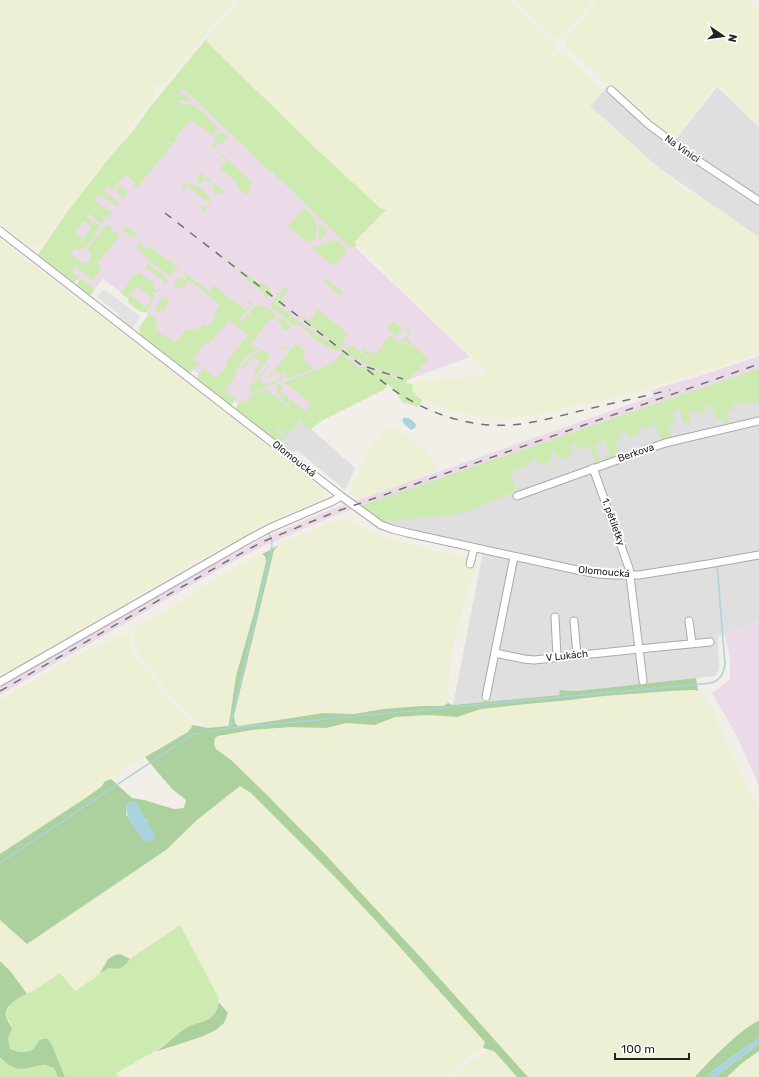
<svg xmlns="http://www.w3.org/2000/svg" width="759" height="1077" viewBox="0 0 759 1077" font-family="Rubik,sans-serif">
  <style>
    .residential { fill: #e0dfdf }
    .industrial { fill: #ebdbe8 }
    .farmland { fill: #eef0d5 }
    .grass { fill: #cdebb0; fill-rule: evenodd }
    .forest { fill: #add19e; fill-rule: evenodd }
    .parking { fill: #e2e2e2 }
    .water { fill: #aad3df }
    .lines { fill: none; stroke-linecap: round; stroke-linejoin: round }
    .stream { stroke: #aad3df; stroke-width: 1.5 }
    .minor-casing { stroke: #a9a9a9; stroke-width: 9 }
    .minor { stroke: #fff; stroke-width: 7 }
    .rail { stroke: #707070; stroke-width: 1.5; stroke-dasharray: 8 8; stroke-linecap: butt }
    .labels { text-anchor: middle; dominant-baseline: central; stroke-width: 4; stroke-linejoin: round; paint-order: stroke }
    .street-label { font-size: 10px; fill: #222; stroke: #fff }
  </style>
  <rect width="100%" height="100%" fill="#f2efe9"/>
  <path class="residential" d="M717,87l42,40v110l-100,-69 -69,-62 16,-18 67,55z
    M759,368v252l-41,17 1,32 -4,7 -138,15 -17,-1v5l-107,10 31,-158 -92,-20 -14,-7 -17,-13z
    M300,419l55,49 -10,22 -48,-40 -4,3 -20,-15 -2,-8z"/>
  <path class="industrial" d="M178,77l292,280 -74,27 -8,-5 -117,51 -126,-98 10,-12 -28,-23 -24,-18 -10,13 -52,-40z
    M759,356v12l-423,147 -72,31 -34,17 -230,132v-8l189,-109 72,-39 73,-31 320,-112 -2,-6 60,-18z
    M759,620v168l-5,-14 -16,-35 -12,-22 -14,-24 18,-13v-20l-5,-26z"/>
  <path class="farmland" d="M0,0h234l-67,81 -5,3 -7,1v7l-2,7 -17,22 -7,6 -5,10 -81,105 -5,3 -7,1 -4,-2 -27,-21z
    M240,0h270l46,45v4l-2,3 -18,20 -38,45 -21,18 -61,46 -31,28 -3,1 -73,-68 -102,-100 1,-4z
    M515,0h78l-33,39 -2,1z
    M598,0h148l13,10v113l-40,-37 -3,-1 -37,49 -3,3h-5l-4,-2 -35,-31 -67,-58v-3l3,-7z
    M556,54h4l6,1 31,29 4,5v4l-11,13 41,38 32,28 11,8 8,9 14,6 29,18 34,25v116l-122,38 -40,10 -26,4 -13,4 -28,6 -16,2 -27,-1 -46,-9 -26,-13 -3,-4 -1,-4 2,-3 5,-4 55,-3 11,-1 5,-2 -132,-129 -2,-2 1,-3 6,-7 44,-42 88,-68 19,-20 28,-35 10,-11z
    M0,238l14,12 11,11 7,3 19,14 273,211 2,5 -6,6 -54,24 -77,42 -112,66 -77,44z
    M392,425l33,25 10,13 2,4v3l-3,2 -48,18 -29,10 -6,-6 1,-7 15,-36 14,-17 5,-5z
    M341,520h8l5,2 9,6 23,10 90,22v6l-20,65 -4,21 -3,29 -1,22 -5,3h-22l-38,3 -29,5 -22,-1 -19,1 -74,12 -3,-1 -1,-2 -1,-7 40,-166 5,-5 9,-5 43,-18z
    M260,554h2l3,2 1,5 -12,52 -18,63 -7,48 -1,2 -20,2 -28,-22 -34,-41 -8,-12 -4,-9 -1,-15 42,-24 36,-24z
    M128,633l1,1 2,14 2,7 42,50 16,15 2,4v1l-5,7 -30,16 -29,18 -18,13 -6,2 -4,6 -17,12 -84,55v-154l80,-46z
    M694,690l9,4 4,6 52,112v209l-5,1 -12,10 -40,38 -7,7h-167l-104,-116 -101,-109 -92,-92 -15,-11 -2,-5 1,-6 3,-2 34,-6 39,-3 28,1 27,-5 29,2 20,-8 33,-2 29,2 24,-8 56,-6 24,-2 43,-5 67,-5z
    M240,785l11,8 86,86 52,56 96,107 -2,6 -17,12 -5,2 -7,7 -11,8h-336l48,-25 46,-15 15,-7 8,-7 4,-10 -48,-87 -50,33 -8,-4 -18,12 -4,6 -8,6 -17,12 -11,-13 -37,16 -16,-22 -11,-11v-41l27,23 139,-93 31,-30z
    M487,1050h4l3,1 23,26h-68z
    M759,1051v26h-32l15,-14z"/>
  <path class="grass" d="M207,38v4l102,100 70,65 3,2h3l1,1 -30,30 -1,3 2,2 -5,4 -79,-76v-2h-4l-25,-25 -2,-3 -5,-3 -54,-52 -5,7 1,1 5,-2 8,8 -13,-2 -1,3 18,3 22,22 -4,6 1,2 6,-4 8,5 -8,7 -4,-1 -1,3 -2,3 -3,-3 6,-8 -26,-18 -16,18 2,3v2h-1l1,-1 -2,-1 -3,2 -3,-3 -2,3 2,2 1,-1 2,1 -35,43 -4,-2 2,-3 -10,-9 -12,15 -5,-4 -4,6 16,12 -4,4 -9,-8 -7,-4 -6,4 14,12 2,-2 3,2 -5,8 -2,-3 -1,1 -2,-1 -1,1 3,4 -3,3 -14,-11 -2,3 8,7 1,-1 6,5 -6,8 -5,-3 5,4 -10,12 -6,2 -3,-2 -5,6 13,10 3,-3 1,2 3,-8 -3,-4v-3l17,-21 4,-1 4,2 -3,4 1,1 1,-1h2l1,-2 5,5 -23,29 5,5 -6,6 -5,-6 5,8 -6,7 4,4 -1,3 1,1 -2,2 -4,1 -12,-10 5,-7 8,7 4,-4 -18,-15 -4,5 8,6 -6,7 -36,-28 30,-44 46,-59 19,-21 18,-25zM84,221l8,6 -9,11 -8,-6z
    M219,152l33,30 -2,4v5l-4,4 -10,-8 2,-4 -18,-14 6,-8 -9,-8z
    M202,173l3,1 -1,1h-2l3,3 1,-1 7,4 -5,5 2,-3 -5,-4 -5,5 -3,-3 1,-6z
    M186,183c9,0 16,7 23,13l1,7 -4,5 1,1 -6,7 3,-6 -4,-3 1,-2 4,2 4,-4 -18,-14v-2l-2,-1 -5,4 -3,-4z
    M215,184l9,7 -1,1 -5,2 -6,-2v-3z
    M120,186l8,6 -4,6 -4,-2v-1l-4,-4z
    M304,208c3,3 7,6 9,9 6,9 5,21 -4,26l-23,-18h3z
    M320,223l4,5 3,6 -5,5 -4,1z
    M125,225l11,8 -1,5 -3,-1 -8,-5z
    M334,240l5,2 8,8 -13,16c-7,-6 -18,-12 -22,-20l3,-1 3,2 4,-3z
    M141,241l1,1 -2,3 5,4 4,-3 20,15 2,-2 2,2 -1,3 3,3 3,-3 1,2 -6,8 -3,1h-2l-11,-8 1,-1 -3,-1 -2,-3 -1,1 -5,-4v-2l-9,-7 -1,-3 3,-5z
    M148,264l16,11 4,6 -1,3h-5l2,-3 -19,-14z
    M228,264l7,4 9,7h4l11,9 2,-2 11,9 -1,4 -3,3h-2l-3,-2 2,-2z
    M183,271l26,20 5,-6 31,25 5,-5 -3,-2 3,-3 1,2v3l-12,15 1,2 8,-8v2h1v-2l-1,-1 2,1 1,-1 -1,-2 2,-2h2v-1l2,-2c8,-1 15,4 20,9l-1,4 -3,-2 -22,28 5,4 1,-2 2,2 2,-2 2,1 -11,5 -4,2 -11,15 1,1 -2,3 1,1 -13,18h2l4,-6 1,2 -2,1v4l8,3v3l-6,6 -32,-25 -1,-4 6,-9 14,10 10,-13 1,-6 20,-24 -19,-15 -20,24 -3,-2 -13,17 6,5 -8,8h-5l-46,-37 -1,-7 10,-15 8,7v4l-2,4v1l4,1 3,5 4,1 4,4 1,-1 4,3 11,-12c8,-1 13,0 18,-6l4,3 8,-10 -3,-2 7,-10 -31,-25 -8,10 -8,-7 6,-6 1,1v2l2,-2 3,2 2,-3 -5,-4z
    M139,272l16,12 -2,3 4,4 3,-3v3l-4,2 -3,-1 -1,1 3,4 -7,11 -2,-2 6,-8 -15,-12 -7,9 18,14 -2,3c-6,2 -13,-6 -18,-10l1,-2 -8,-7 14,-19 1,1z
    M325,278l16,12 1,3 -2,3 -16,-14h-1l-1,-2z
    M286,287l3,1 -8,11 4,4h-3l-6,-4 10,8v2l-10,-7 -1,1 21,17 38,25v-1l-1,-2 -33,-25 2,-1 7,5 8,-11h2l29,24 -6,9 3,2 -5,4v1l-3,1c-15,-4 -27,-17 -39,-27l-3,1 -3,-1 -19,-16 -2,-2c2,-7 9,-15 15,-19z
    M164,297h4l1,1 -1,3 1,2 -6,9 -1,-4 -3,3v2l-2,-2v1l-1,-5 6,-9z
    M279,318c6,2 11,6 11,12l-5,1 -4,-3 2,-2 -6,-5z
    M392,321l11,8 -6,7 -10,-8z
    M403,327l8,6 -1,2 -2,2v2h2v3l18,17 -1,2 -22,22 8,1c-3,8 3,12 10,16l-5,7 -9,-3 -6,-1 -7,-10 1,-2 -12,-8 -1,1 3,3 -4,3 -62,31 -11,9 -10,-10 -3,1 1,3 -11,11 -8,-8 -3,2 9,9 -6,6 -44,-34 3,-6 2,-3h6l5,-7 14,-5 14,10 10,9v-2c-6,-6 -14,-12 -12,-21l3,-1 4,2 -4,5 25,20 6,-8 -25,-19 -4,-1 45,-17 8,-5 7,-9 2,2 1,2 23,18 -7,-7 1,-1 10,4 31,10v-2c-21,-7 -41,-13 -60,-27l7,-5h3l16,14 1,-1 -10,-9 4,1v-1l-2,-2h2l8,6 2,-3 2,2 -5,7 1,2 -1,-2 6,-6h1l-1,-1 13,-18 11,9 4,-1 9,7 -8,-9 -5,2 -4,-4h1l3,2 3,-1 5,-6 -6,-6z
    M296,344l10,8 -4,5 12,12 -29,10v-2l1,-1 -1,-5 -3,1 1,7 -29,13 -5,-2 1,-3 18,-22 1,1 -10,13 4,6 18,-7 -3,-6 -7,2 1,2 -3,1 -1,-1 3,-4 1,1 18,-22 -6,-4 -4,5 -1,-1 5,-6 6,5z
    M265,350l4,4v4l-19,25 1,-1h-1l5,-7 -2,-2 8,-11 -7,-6 -11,14 -2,-2 10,-13z
    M759,368v34c-11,3 -17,-1 -28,1l3,7 -8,1 3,12 -5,1 -1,-6 -6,2 -3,-8h-2l-1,-6 -6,1v5l-3,1v1l-2,1 -1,-3h-11l3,10 -7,1 -5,-15 -6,5 2,11 -6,1 3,12 -11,3 -7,-18h-2l1,4 -9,3 -1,-2 -6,2 2,5 -10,4 -3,-8 -7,2 2,6 -6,2 4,14 -14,6 -2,-2 7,-3 -5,-15 -11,4 6,17 -4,2 -7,-17 -10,4 -3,-8 -5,1v4l2,6 -6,3 1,5 -5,-3 -2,1 -1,-3 -2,1 -3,-7 -4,2 2,6 -4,1 -1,11 -3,-7 -5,1 -1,-2 -2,1 -2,-6 -6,3 1,5 -6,3 -2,-3 -3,1 1,3 -10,4 6,18 -44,19 -14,4 -74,8 -3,-1 -21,-15z
    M180,925l39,73 -1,8 -4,8 -5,4 -20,9 -13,8 -17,14 -43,24 3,4h-54l-13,-32 -4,-6c-12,-1 -8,4 -15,10 -6,5 -16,3 -23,0l-2,-11 4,-9 -1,-5 -5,-7 1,-6 4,-8 11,-7 9,-4 29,-19 15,18 34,-23 6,2 12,-7 3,-4z
    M0,1057l13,10 11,2 13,-3 9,-1 8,3 4,9h-58z"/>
  <path class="forest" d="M279,545l-5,5 -40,166c1,5 0,8 5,10l84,-13 31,1 29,-5 38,-3h22l5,-3 5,2 106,-10 1,-5 17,1 119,-13 2,13 -4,-1 -23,1 -67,5 -43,5 -24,2 -56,6 -24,8 -29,-2 -33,2 -20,8 -29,-2 -20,5 -35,-1 -39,3 -34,6 -3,2 -1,6 2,5 15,11 36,35 56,57 101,109 104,116h-11l-23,-26 -11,-3 2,-6 -96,-107 -52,-56 -86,-86 -11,-7 -43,34 -31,30 -139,94 -27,-24v-66l84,-55 17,-12 4,-6 6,-2 21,19 12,2 30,9 10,-1 2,-8 -14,-11 -27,-32 43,-25 5,-7 15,3 20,-2 1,-2 7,-48 18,-63 12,-52 -1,-5 -3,-2zM126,805l15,7 3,6 4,4 -14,5 -8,-13z
    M117,954l5,1 8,4c-6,8 -11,12 -21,9l-15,9 6,-4 8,-14z
    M0,961l11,11 16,22c-9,4 -23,11 -21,23 1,4 5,7 6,12l-4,9 2,11c7,3 17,5 23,0 7,-6 3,-11 15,-10l4,6 13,32h-7l-4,-9c-3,-1 -6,-2 -9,-3 -11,0 -22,7 -32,2 -5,-2 -9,-6 -13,-10z
    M219,1002l9,11 -4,10 -8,7 -15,7 -46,15c12,-7 21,-19 35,-26 7,-3 19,-5 24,-12 3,-3 4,-8 5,-12z
    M759,1021v17l-44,31 -8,8h-12c10,-12 51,-53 64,-56z
    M759,1044v7l-17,12 -15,14h-12z"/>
  <path class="parking" d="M104,289l37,28 -10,12 -15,-12 3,-3 -22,-17z"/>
  <path class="water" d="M404,418c4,-1 10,3 12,7l-1,3 -4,2 -7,-6 -2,-4z
    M131,801l5,1c3,5 5,10 8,15 3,6 23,28 1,24 -8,-10 -20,-22 -19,-36z
    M759,1038v6l-44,33h-8l8,-8z"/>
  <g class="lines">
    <path class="stream" d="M230,727l42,-181v-5l-4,-10
      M210,732l20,-4 481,-45c10,-3 12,-9 14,-18l-8,-101
      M0,863l193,-129 9,-1"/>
    <g class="minor-casing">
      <path id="minor" d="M611,90l37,34 40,30 71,47
        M0,231l341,265 40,29 11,4 16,4 169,37 21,4 16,1h25l69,-11 51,-9
        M593,468l36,100 10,81 71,-7
        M517,496l148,-53 94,-22
        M470,564l4,-16
        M555,617l2,40
        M574,621l3,34
        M689,621l3,23
        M495,653l29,6 10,1 105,-11 4,32
        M0,682l251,-144 19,-10 63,-27 8,-5
        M486,697l28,-140"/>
    </g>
    <use href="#minor" class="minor"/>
    <path class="rail" d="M165,213l227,176c38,26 83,41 129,35 22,-3 42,-9 63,-14 29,-7 57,-13 86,-20
      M367,367l36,12
      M0,691l229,-131 33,-18 73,-30 424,-148"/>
  </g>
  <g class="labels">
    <g class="street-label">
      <text transform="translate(682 149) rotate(35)">Na Vinici</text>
      <text transform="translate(636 453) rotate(-19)">Berkova</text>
      <text transform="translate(294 459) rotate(38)">Olomoucká</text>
      <text transform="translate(613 522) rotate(70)">1. pětiletky</text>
      <text transform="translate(604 572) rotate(5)">Olomoucká</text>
      <text transform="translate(567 656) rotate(-6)">V Lukách</text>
    </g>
  </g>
  <g transform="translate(723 36) rotate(103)" stroke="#ffffff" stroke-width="3" paint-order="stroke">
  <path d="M0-3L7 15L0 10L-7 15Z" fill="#222222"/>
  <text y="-6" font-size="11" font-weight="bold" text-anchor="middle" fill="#222222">N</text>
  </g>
  <path d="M615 1053v6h74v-6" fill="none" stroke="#222222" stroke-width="2"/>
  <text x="621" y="1053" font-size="12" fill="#222222" stroke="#ffffff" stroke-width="3" paint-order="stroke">100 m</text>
</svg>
